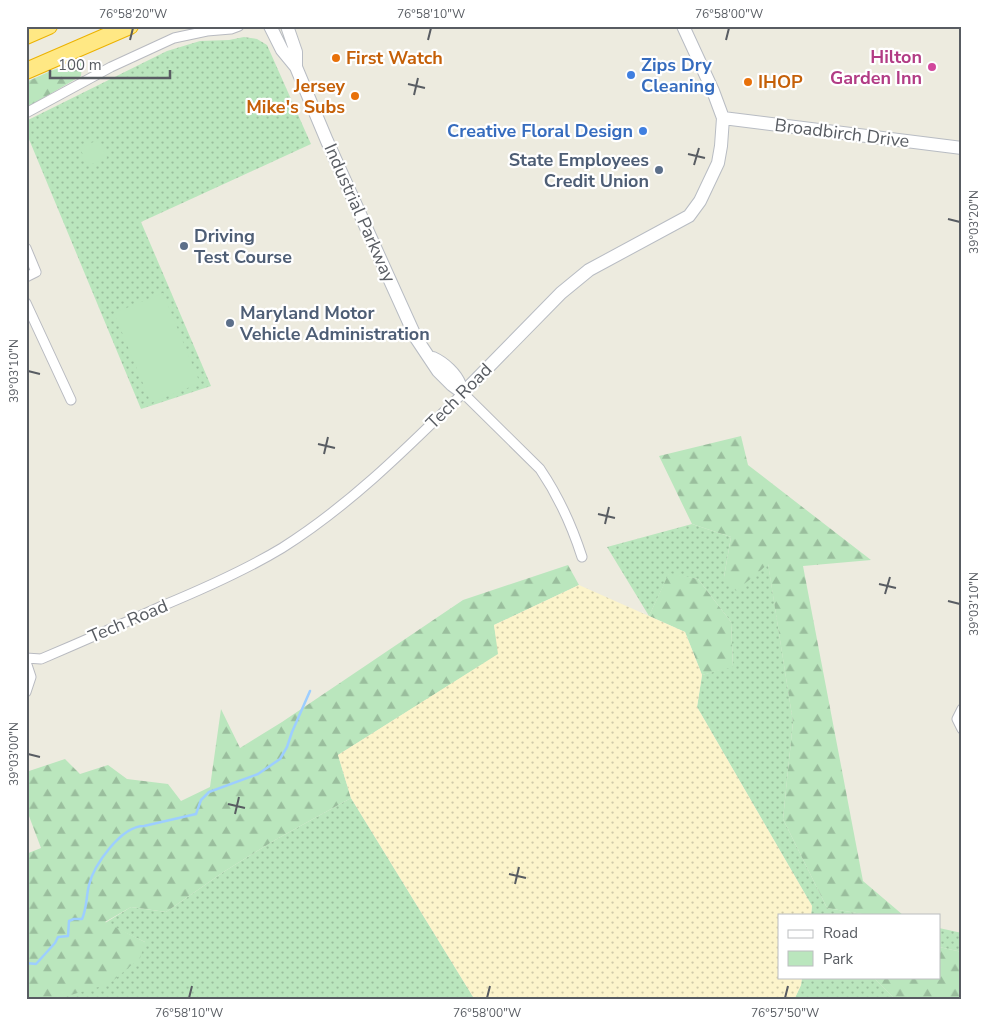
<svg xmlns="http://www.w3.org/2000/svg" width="988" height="1026" viewBox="0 0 988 1026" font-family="'Nunito Sans',sans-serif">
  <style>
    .green { fill: url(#green-dots) }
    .forest { fill: url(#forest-firs) }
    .sand { fill: url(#sand-dots) }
    .pitch { fill: #bae6bd }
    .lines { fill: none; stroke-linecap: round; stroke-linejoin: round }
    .stream { stroke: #9dceff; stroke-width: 2.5 }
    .street-casing { stroke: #b8bac0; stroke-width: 11 }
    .secondary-casing { stroke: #b8bcc3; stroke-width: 14 }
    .highway-casing { stroke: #ecb200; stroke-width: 18 }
    .street { stroke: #fff; stroke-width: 9 }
    .secondary { stroke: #fff; stroke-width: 12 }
    .highway { stroke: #ffe884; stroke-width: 16 }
    .ticks { fill: none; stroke: #585c62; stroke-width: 2 }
    .food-dot { fill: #e8710a; stroke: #fff; stroke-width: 2 }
    .hotel-dot { fill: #d1479c; stroke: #fff; stroke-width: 2 }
    .shop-dot { fill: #3f7fe0; stroke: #fff; stroke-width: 2 }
    .service-dot { fill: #5c6f8a; stroke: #fff; stroke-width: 2 }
    .labels { text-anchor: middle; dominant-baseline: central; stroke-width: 4.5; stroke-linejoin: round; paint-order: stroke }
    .hotel-label { font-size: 18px; font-weight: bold; fill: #b23c85; stroke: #fff; text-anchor: end }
    .food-label { font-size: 18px; font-weight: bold; fill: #c56008; stroke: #fff; text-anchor: start }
    .shop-label { font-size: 18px; font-weight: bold; fill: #366cbe; stroke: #fff; text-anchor: start }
    .street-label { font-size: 18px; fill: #585c62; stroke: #fff }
    .service-label { font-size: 18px; font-weight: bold; fill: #4e5e75; stroke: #fff; text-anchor: start }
    .neatline { fill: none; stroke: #585c62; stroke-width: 2 }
    .ticks-label { font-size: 12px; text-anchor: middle; fill: #585c62 }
  </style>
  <defs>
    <pattern id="green-dots" width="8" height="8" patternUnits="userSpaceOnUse" patternTransform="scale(1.25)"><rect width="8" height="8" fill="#bae6bd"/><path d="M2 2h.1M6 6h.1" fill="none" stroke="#9abe9d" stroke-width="1.8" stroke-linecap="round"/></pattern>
    <pattern id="forest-firs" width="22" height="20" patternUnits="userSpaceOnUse" patternTransform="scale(1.25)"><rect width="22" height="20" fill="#bae6bd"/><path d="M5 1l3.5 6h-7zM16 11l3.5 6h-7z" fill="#9abe9d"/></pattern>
    <pattern id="sand-dots" width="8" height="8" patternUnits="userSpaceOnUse" patternTransform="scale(1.25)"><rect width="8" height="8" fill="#fcf4cb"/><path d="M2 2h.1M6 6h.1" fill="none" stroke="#cfc9a8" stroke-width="1.8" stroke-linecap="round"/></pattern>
  </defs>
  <rect width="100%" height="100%" fill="#edebdf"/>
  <path class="green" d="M244,37l13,2 10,6 44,99 -170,78 70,164 -70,23 -115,-277v-11l141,-70 33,-10 29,-1z
    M692,524l39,13 -7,40 44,-14 25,159 -10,97 44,89 41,7h-57l1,-9 -115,-199 5,-32 31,-9 -2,-44 -33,-43 -29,-5 -20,42 -42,-69z
    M351,798l124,202h-422l92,-58 -40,-19 26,-16 35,5 59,-41 50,-31z
    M939,928l23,5v19l-23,-5z
    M802,977h71l23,23h-102l7,-15z"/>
  <path class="forest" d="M82,62l-1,14 -55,32v-26l27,-12z
    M741,436l7,29 123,95 -68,6 60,315 40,34h-35l-41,-7 -44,-89 10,-97 -25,-158 -32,27 -12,-14 7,-40 -39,-13 -33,-68z
    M568,565l11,20 -85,40 5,29 -161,101 13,43 -76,42 -50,31 -59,41 -35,-5 -26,15 40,20 -5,16 -31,26 -56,16h-27v-146l15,-6 -15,-40v-36l39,-13 15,15 28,-9 19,14 41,5 13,17 29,-14 11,-78 19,39 42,-26 181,-122z
    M669,573l29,6 33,43 2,45 -31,8 -17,-43 -36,-16z
    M939,947l23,5v48h-66l-23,-23h66z"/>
  <path class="sand" d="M579,585l106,47 17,43 -5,32 115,199 -1,9h-32v62h23l-1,8 -7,15h-319l-124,-202 -13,-43 160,-101 -4,-29z"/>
  <path class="pitch" d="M99,140l8,18 -20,8 -7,-19z
    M163,293l37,90 -49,20 -37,-90z"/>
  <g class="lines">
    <path class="stream" d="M26,963l10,1 19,-21 3,-6 10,-1 1,-15 5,-2h8c5,-11 4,-22 7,-34 5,-20 32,-59 55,-59l52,-12 5,-14 8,-8 49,-18 22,-15 7,-12 5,-15 18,-41"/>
    <g class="street-casing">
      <path id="street" d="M26,113l85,-46 63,-29 33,-7 24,-2 8,-3
        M26,248l10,24 -10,5
        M26,303l45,97
        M26,658l15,1c40,-17 81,-35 121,-53 41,-17 82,-35 120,-58 68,-43 124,-99 181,-155l77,76c19,28 32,57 42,88
        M26,662l5,15 -5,15
        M962,709l-5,10 5,10"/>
    </g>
    <g class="secondary-casing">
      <path id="secondary" d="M270,26l12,24 14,17 31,74 89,197 22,33 14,14 11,8
        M287,26l9,26v15
        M723,118l239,30
        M433,358c11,5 23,16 27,27
        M463,393l98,-100 28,-23 100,-54 11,-15 18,-38 3,-17 2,-28 -10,-27 -30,-65"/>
    </g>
    <g class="highway-casing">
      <path id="highway" d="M26,36l23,-10
        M26,71l104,-45"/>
    </g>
    <use href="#street" class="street"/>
    <use href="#secondary" class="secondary"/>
    <use href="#highway" class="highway"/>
  </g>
  <path class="ticks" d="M130,40l3,-12M428,40l3,-12M726,40l3,-12M408,84l17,4M414,95l4,-17M688,154l17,4M694,165l5,-17M948,219l12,3M28,371l12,3M318,444l17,4M324,454l4,-17M598,514l17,4M605,524l4,-17M879,584l17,4M885,594l5,-17M948,601l12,3M28,754l12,3M228,804l17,4M235,814l4,-17M509,874l17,4M515,884l4,-17M189,998l3,-12M487,998l3,-12M785,998l3,-12"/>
  <g class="food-dot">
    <circle cx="336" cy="58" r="5"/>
    <circle cx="748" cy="82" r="5"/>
    <circle cx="355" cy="96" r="5"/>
  </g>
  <circle class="hotel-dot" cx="932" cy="67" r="5"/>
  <g class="shop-dot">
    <circle cx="631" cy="75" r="5"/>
    <circle cx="643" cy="131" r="5"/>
  </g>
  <g class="service-dot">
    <circle cx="659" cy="170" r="5"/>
    <circle cx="184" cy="246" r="5"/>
    <circle cx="230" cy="323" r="5"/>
  </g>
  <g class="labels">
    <g class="hotel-label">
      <text x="922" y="57">Hilton<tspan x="922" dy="21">Garden Inn</tspan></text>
    </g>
    <g class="food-label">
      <text x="346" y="58">First Watch</text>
      <text x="758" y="82">IHOP</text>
      <text x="345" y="86" text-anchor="end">Jersey<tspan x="345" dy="21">Mike's Subs</tspan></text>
    </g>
    <g class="shop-label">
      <text x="641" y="65">Zips Dry<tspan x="641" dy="21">Cleaning</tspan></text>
      <text x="633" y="131" text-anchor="end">Creative Floral Design</text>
    </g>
    <g class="street-label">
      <text transform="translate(842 133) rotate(7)">Broadbirch Drive</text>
      <text transform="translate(360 213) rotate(66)">Industrial Parkway</text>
      <text transform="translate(459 396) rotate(-45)">Tech Road</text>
      <text transform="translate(128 621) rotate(-23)">Tech Road</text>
    </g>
    <g class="service-label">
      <text x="649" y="160" text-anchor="end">State Employees<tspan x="649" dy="21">Credit Union</tspan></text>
      <text x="194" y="236">Driving<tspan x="194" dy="21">Test Course</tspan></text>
      <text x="240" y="313">Maryland Motor<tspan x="240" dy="21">Vehicle Administration</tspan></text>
    </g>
  </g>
  <rect width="988" height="1026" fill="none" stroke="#ffffff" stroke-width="55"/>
  <rect x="778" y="914" width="162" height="65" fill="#ffffff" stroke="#bcbec0"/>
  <rect x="788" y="930" width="25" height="8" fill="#ffffff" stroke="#bcbec0"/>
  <text x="823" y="938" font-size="15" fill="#585c62">Road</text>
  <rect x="788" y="951" width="25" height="15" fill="#bae6bd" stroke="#bcbec0"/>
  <text x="823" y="964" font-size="15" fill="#585c62">Park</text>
  <path d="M50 70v8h120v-8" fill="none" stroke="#585c62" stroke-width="2.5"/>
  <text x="58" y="70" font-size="15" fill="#585c62" stroke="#ffffff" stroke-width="4" paint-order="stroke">100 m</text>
  <rect x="28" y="28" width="932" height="970" class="neatline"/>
  <g class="ticks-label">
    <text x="133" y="18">76°58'20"W</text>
    <text x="431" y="18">76°58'10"W</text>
    <text x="729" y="18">76°58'00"W</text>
    <text transform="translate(974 222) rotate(-90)" y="4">39°03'20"N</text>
    <text transform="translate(14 371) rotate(-90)" y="4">39°03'10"N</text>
    <text transform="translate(974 604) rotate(-90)" y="4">39°03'10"N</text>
    <text transform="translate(14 754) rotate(-90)" y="4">39°03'00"N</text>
    <text x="189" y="1017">76°58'10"W</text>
    <text x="487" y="1017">76°58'00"W</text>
    <text x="785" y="1017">76°57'50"W</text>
  </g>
</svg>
